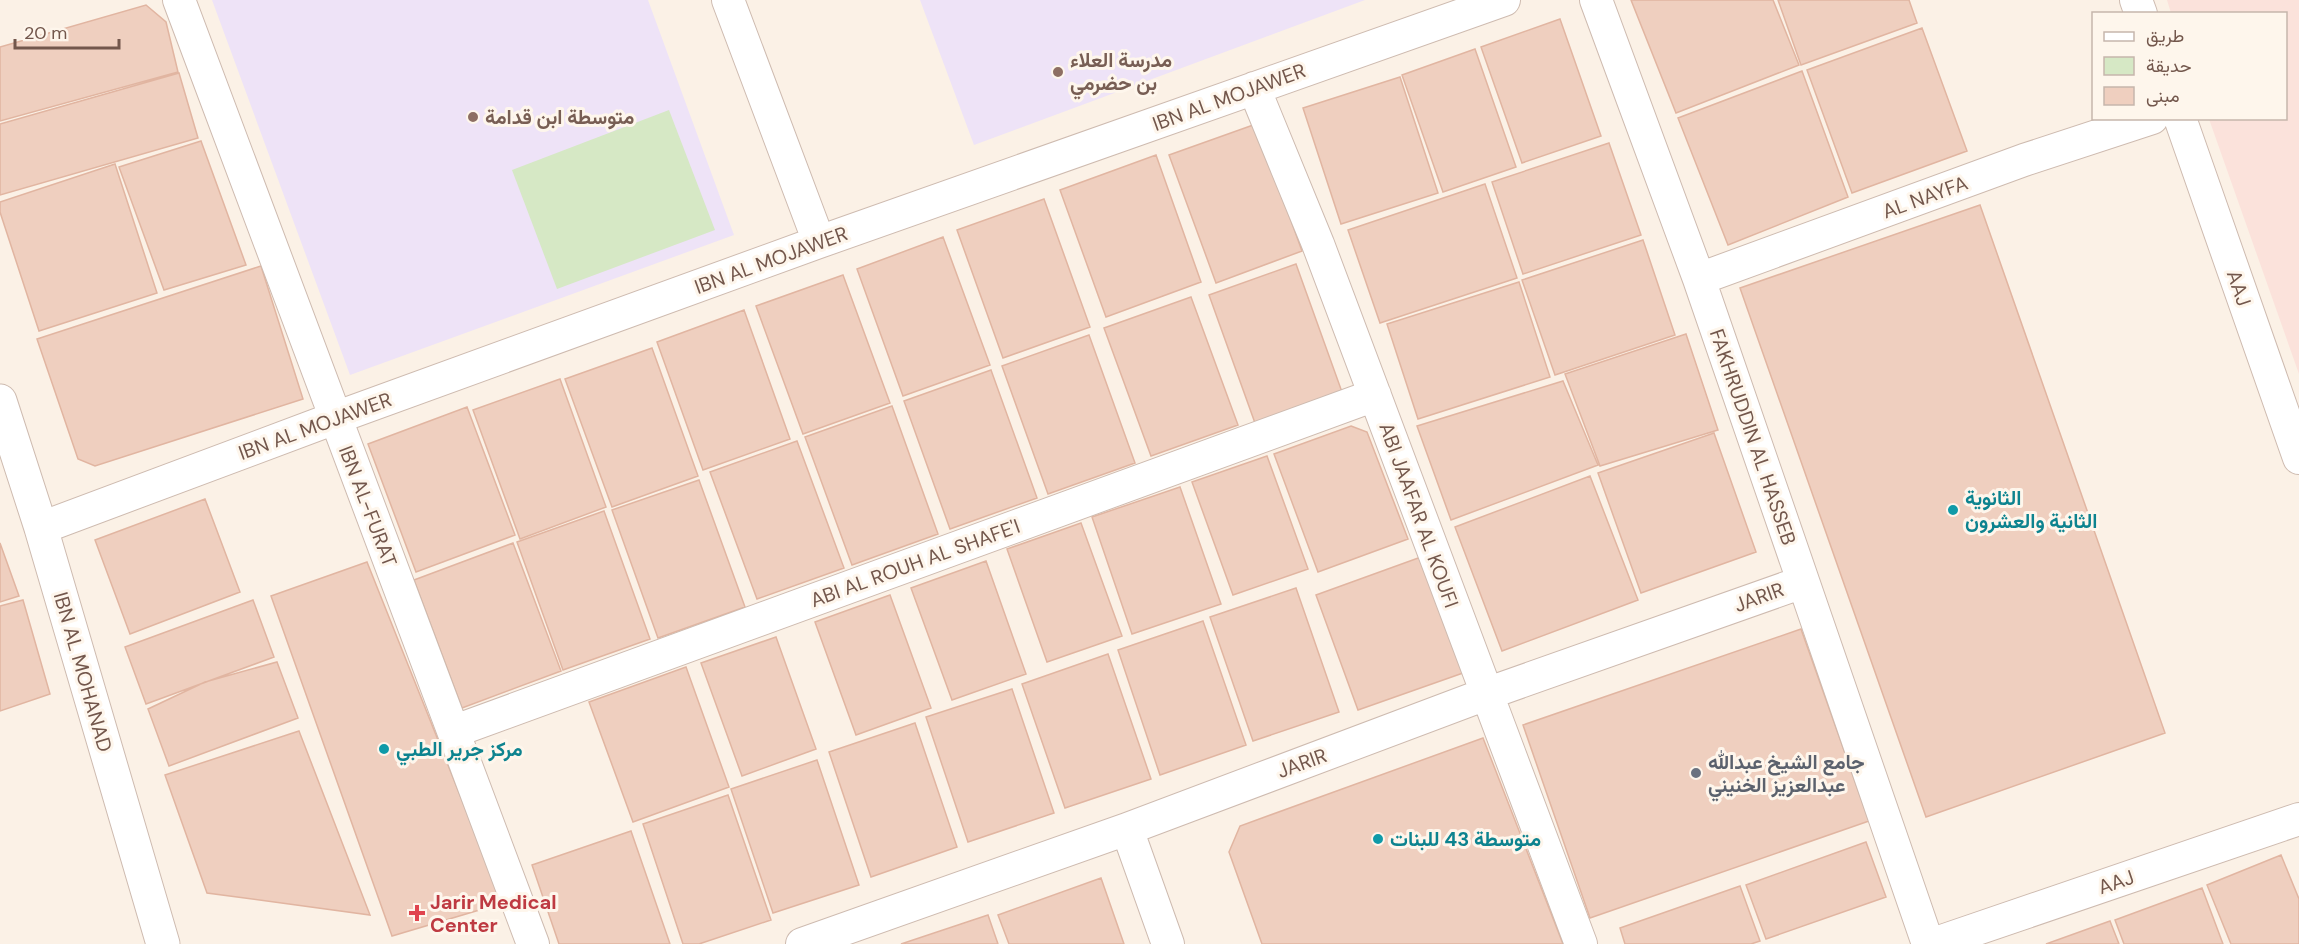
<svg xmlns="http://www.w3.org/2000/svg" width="2299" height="944" viewBox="0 0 2299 944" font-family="'DM Sans',Vazirmatn,sans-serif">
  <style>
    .commercial { fill: #fbe2db }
    .education { fill: #eee3f7 }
    .green { fill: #d6e8c5 }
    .building { fill: #efcfbf; stroke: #e1b5a1; stroke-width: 1.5 }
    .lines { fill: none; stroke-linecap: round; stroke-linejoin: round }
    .minor-casing { stroke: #cebbb0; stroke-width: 34 }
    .tertiary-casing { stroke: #cebbb0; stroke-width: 35 }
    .minor { stroke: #fff; stroke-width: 32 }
    .tertiary { stroke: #fff; stroke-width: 33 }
    .education-dot { fill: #8d6e63; stroke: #fef6ec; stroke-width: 2 }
    .culture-dot { fill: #0f9aa8; stroke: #fef6ec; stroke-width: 2 }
    .worship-dot { fill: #6b7280; stroke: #fef6ec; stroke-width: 2 }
    .health-dot { fill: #e0444e; stroke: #fef6ec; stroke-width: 2 }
    .labels { text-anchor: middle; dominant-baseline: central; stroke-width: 6; stroke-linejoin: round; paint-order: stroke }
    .education-label { font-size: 20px; font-weight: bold; fill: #785e54; stroke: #fef6ec; text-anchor: start }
    .street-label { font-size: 20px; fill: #73574c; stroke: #fef6ec }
    .culture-label { font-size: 20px; font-weight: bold; fill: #0d838f; stroke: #fef6ec; text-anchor: start }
    .worship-label { font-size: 20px; font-weight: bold; fill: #5b616d; stroke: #fef6ec; text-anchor: start }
    .health-label { font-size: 20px; font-weight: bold; fill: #be3a42; stroke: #fef6ec; text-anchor: start }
  </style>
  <rect width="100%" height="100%" fill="#fbf1e6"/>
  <path class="commercial" d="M2167,0h132v374l-90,-255 77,-1v-104l-115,-1z"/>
  <path class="education" d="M212,0h436l86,235 -384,140z
    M920,0h445l-391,145z"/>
  <path class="green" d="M669,110l46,120 -158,59 -45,-119z"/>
  <path class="building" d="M1631,0h142l26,65 -123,48z
    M1778,0h131l8,23 -116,42z
    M146,5l20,17 12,50 -178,49v-74z
    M1560,19l41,117 -79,27 -41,-116z
    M1922,28l45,123 -115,42 -45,-123z
    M1475,49l41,118 -73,25 -41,-117z
    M1802,71l46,126 -120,48 -50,-127z
    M179,73l19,65 -198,57v-71z
    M1400,77l38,116 -97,31 -38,-116z
    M1256,124l46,127 -86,32 -47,-128z
    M201,141l45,124 -82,25 -45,-123z
    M1609,143l32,92 -118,39 -31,-92z
    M1156,155l45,127 -95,35 -46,-127z
    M115,164l42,129 -118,38 -39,-119v-10z
    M1485,184l32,94 -137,45 -32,-93z
    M1044,199l46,128 -87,31 -46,-128z
    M1980,205l185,528 -239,84 -186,-529z
    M943,237l47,128 -87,31 -46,-127z
    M1643,240l32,95 -120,40 -33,-95z
    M1296,264l46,128 -87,31 -46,-128z
    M261,266l42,133 -208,67 -17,-7 -41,-120z
    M843,275l47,128 -87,31 -47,-128z
    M1519,282l31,95 -132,42 -31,-95z
    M1191,297l47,128 -87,31 -47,-128z
    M744,310l46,129 -87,31 -46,-128z
    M1686,334l32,96 -118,36 -35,-92z
    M1089,335l46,128 -87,31 -46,-128z
    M652,348l46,128 -86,31 -47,-128z
    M991,370l46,128 -87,31 -46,-128z
    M560,379l46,128 -86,32 -47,-129z
    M1563,381l35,84 -147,55 -34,-94z
    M892,406l46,128 -86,31 -47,-128z
    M467,407l48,128 -99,37 -48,-128z
    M1351,426l16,6 41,107 -90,33 -44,-118z
    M1714,433l42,119 -115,41 -43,-120z
    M797,441l47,127 -87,31 -47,-127z
    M1267,456l41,113 -75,26 -41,-113z
    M1590,476l48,124 -136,51 -47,-124z
    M699,480l46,127 -87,31 -46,-128z
    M1180,487l41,117 -89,30 -40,-117z
    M205,499l35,93 -110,42 -35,-94z
    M604,511l46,128 -87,31 -46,-128z
    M1081,523l41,113 -75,26 -40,-113z
    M0,543l19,53 -19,6z
    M513,543l48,128 -99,37 -48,-128z
    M1421,557l42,116 -105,37 -42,-115z
    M986,561l40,113 -74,26 -41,-112z
    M367,562l136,341 -111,33 -121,-340z
    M1296,588l43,124 -86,29 -43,-124z
    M890,595l41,113 -75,27 -41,-113z
    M23,600l27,94 -50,17v-105z
    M253,600l21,57 -128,47 -21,-57z
    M1203,621l43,124 -86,30 -42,-125z
    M1801,629l68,192 -279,97 -67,-193z
    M776,637l40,112 -74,27 -41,-113z
    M1108,654l43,125 -86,29 -43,-124z
    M277,662l21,56 -129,48 -21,-57 57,-27z
    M686,667l43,120 -96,35 -44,-120z
    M1012,689l42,124 -86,29 -42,-125z
    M915,723l42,124 -86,30 -42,-125z
    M299,731l71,184 -163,-22 -42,-118z
    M1483,738l80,206h-301l-33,-92 11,-26z
    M817,760l42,125 -86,28 -42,-124z
    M728,795l43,125 -72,24h-16l-40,-120z
    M631,831l39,113h-111l-27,-79z
    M1866,842l20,55 -120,42 -20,-54z
    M2281,855l18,44v45h-68l-24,-59z
    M1101,878l23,66h-115l-11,-29z
    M1740,886l20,55 -9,3h-126l-5,-16z
    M2202,888l21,56h-99l-9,-24z
    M988,915l10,29h-97z
    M2110,921l9,23h-73z"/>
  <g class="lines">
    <g class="minor-casing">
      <path id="minor" d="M179,0l354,944
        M728,0l91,242
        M1596,0l103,279 229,665
        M2136,0l5,14
        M1254,88l64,156 263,700
        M2180,118l119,340
        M1699,279l325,-119 128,-42
        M41,528l294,-110 484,-176 685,-242
        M455,731l920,-336
        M1127,829l41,115
        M802,944l325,-115 359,-135 317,-112
        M1933,944l366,-125"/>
    </g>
    <g class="tertiary-casing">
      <path id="tertiary" d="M0,401l41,127 122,416"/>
    </g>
    <use href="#minor" class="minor"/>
    <use href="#tertiary" class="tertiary"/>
  </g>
  <g class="education-dot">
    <circle cx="1058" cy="72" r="6"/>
    <circle cx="473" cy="117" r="6"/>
  </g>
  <g class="culture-dot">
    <circle cx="1953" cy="510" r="6"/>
    <circle cx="384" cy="749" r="6"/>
    <circle cx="1378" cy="839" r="6"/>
  </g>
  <circle class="worship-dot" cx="1696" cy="773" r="6"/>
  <path class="health-dot" d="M414 904h6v6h6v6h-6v6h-6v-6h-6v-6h6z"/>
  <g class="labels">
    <g class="education-label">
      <text x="1070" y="60">مدرسة العلاء<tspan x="1070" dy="23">بن حضرمي</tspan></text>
      <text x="485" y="117">متوسطة ابن قدامة</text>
    </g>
    <g class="street-label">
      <text transform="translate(1229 97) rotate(-20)">IBN AL MOJAWER</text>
      <text transform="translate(1925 197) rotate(-20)">AL NAYFA</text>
      <text transform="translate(771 260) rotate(-20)">IBN AL MOJAWER</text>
      <text transform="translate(2239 288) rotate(71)">AAJ</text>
      <text transform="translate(315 426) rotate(-20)">IBN AL MOJAWER</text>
      <text transform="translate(1753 437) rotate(71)">FAKHRUDDIN AL HASSEB</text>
      <text transform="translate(368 506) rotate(69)">IBN AL-FURAT</text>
      <text transform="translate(1419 515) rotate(70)">ABI JAAFAR AL KOUFI</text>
      <text transform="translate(915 563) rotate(-20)">ABI AL ROUH AL SHAFE'I</text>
      <text transform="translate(1759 597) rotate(-20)">JARIR</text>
      <text transform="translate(83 672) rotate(74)">IBN AL MOHANAD</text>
      <text transform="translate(1302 763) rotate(-20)">JARIR</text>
      <text transform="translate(2116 882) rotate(-19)">AAJ</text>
    </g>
    <g class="culture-label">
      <text x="1965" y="498">الثانوية<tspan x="1965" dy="23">الثانية والعشرون</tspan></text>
      <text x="396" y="749">مركز جرير الطبي</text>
      <text x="1390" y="839">متوسطة 43 للبنات</text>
    </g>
    <g class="worship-label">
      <text x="1708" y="762">جامع الشيخ عبدالله<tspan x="1708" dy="23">عبدالعزيز الخنيني</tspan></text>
    </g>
    <g class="health-label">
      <text x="430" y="902">Jarir Medical<tspan x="430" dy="23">Center</tspan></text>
    </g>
  </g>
  <rect x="2092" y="12" width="195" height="108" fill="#fef6ec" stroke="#c6b6ac" stroke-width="1.5"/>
  <rect x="2104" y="32" width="30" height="9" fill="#ffffff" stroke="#c6b6ac" stroke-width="1.5"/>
  <text x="2146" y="42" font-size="18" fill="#73574c">طريق</text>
  <rect x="2104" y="57" width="30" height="18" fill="#d6e8c5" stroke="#c6b6ac" stroke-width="1.5"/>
  <text x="2146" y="72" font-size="18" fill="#73574c">حديقة</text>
  <rect x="2104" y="87" width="30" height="18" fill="#efcfbf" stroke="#c6b6ac" stroke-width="1.5"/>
  <text x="2146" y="102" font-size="18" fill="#73574c">مبنى</text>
  <path d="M15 39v9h104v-9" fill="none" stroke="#73574c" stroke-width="3"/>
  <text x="24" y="39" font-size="18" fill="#73574c" stroke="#fef6ec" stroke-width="4.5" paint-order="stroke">20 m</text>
</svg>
